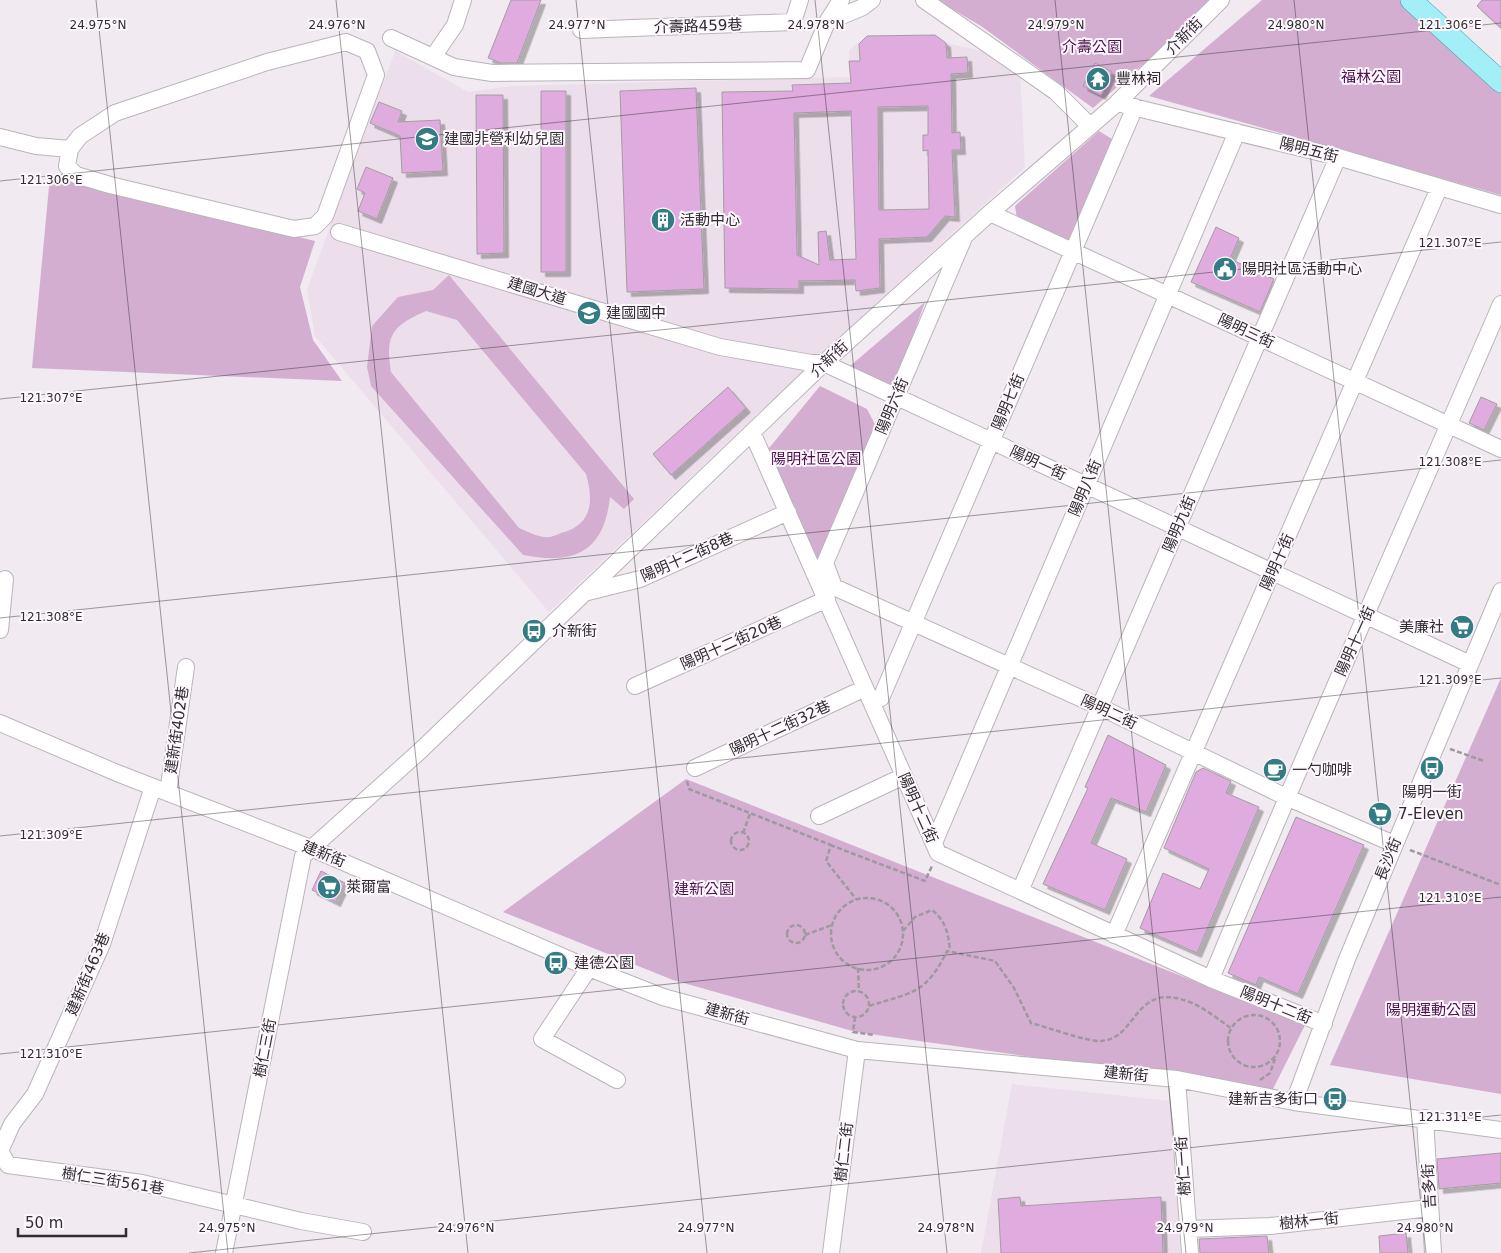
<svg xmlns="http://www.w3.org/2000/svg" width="1501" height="1253" viewBox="0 0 1501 1253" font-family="'DejaVu Sans','Noto Sans TC',sans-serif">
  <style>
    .built { fill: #ecdfeb }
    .green { fill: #d3aed1; fill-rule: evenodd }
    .building { fill: #e0abde; stroke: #a39da3; fill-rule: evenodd; filter: url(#shadow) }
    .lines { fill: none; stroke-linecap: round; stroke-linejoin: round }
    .minor-casing { stroke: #bab4ba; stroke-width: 18 }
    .major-casing { stroke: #51a4ad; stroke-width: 22 }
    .path { stroke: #9e999d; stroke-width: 2.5; stroke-dasharray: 5 2.5; stroke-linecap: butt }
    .minor { stroke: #fff; stroke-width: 16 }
    .major { stroke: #a2eff7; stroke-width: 21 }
    .ticks { fill: none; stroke: #2f2d2f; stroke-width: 1; stroke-opacity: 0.45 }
    .labels { text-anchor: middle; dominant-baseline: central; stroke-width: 4; stroke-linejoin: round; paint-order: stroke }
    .street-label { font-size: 15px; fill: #2f2d2f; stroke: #fef7fe }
    .park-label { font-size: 15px; fill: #4e104e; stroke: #fef7fe }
    .poi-label { font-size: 15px; fill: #2f2d2f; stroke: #fef7fe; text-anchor: start }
    .ticks-label { font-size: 12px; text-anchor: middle; fill: #2f2d2f; stroke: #fef7fe; stroke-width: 4; stroke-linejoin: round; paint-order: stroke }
  </style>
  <defs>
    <filter id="shadow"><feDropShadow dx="4.5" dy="4.5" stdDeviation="0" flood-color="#0004"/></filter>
  </defs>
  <rect width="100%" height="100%" fill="#f1eaf0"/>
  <path class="built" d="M935,35l11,8 46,10 28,21 5,93 -214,196 -262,249 -234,-276 -8,-47 88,-238 73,41 43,-6 339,-9 -1,-27 18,-14z
    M1012,1084l159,17 9,152h-199z"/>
  <path class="green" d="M937,0h280l-124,108 -112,-82z
    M1262,0h139l100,89v106l-352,-99z
    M1099,131l13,8 -41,103 -54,-24 -2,-12z
    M50,176l265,65 -15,46 13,53 29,41 -310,-13z
    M449,275l185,224 -10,10 -14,-12c-6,55 -35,68 -87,58l-152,-169 -4,-19 5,-41 26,-29 35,-7zM426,311l31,9 129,154c8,28 6,51 -25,59 -5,2 -11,5 -15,4 -9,0 -19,-6 -27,-9l-128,-156c-6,-37 1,-46 35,-61z
    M925,302l-33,93 -49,-23z
    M820,386l47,23 11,21 -61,133 -52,-110z
    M1501,678v416l-171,-29z
    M686,779l619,246 -33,66 -416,-59 -183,-52 -170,-68z"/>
  <path class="building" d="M511,0h30l-24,63h-16l-13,-5z
    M1482,0h19v28l-24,-22z
    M935,35l11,8 1,15 20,-1 1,16 -17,1 1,59 8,-1 1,18h-9l3,67 -10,-1 -18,21 -48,2 1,49 -24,3 -1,-11 -56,1v8l-74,-1 -3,-196 71,-1 -1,-6 59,-2 -2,-22h11l-1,-17 8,-8zM928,106v29h-5v16l5,-1 1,59 -50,1 -1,-103zM851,111l5,148 -26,1 -4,-29 -8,1 1,33 -22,-10 -3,-142z
    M1095,63l17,9 -11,23 -18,-9z
    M696,88l8,201 -77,3 -7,-201z
    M541,91h25v181h-25z
    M476,95h27l1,158 -27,1z
    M379,102l23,9 -4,11 42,-2 3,51 -41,2 -2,-37 -30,-13z
    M366,167l27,11 -16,41 -19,-8 7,-18 -8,-4z
    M1216,227l23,11 -9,21 44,20 -14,33 -69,-30z
    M728,387l18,21 -75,67 -18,-21z
    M1481,397l16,7 -13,26 -15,-7z
    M1108,735l58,30 -20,47 -35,-14 -20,45 36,16 -22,51 -62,-26 45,-96 -3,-1z
    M1203,768l28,13 -5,12 33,14 -62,146 -57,-25 23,-55 37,16 9,-20 -45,-21 32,-76z
    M1296,817l68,28 -66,149 -39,-17 -3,8 -28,-12z
    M321,871l24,12 -9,19 -24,-12z
    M1501,1153v30l-62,6 -2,-30z
    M1020,1197l1,9 140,-9 2,56h-162l-3,-54z
    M1406,1233l2,20h-28l-1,-17z
    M1267,1236l2,17h-69l-1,-14z"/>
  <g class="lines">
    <g class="minor-casing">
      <path id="minor" d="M924,0l132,92 28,28 4,7
        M827,22l36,-15 9,-7
        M581,30l212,-8 7,-22
        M391,38l63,29 38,6 315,-3 20,-48 14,-22
        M346,42l21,9 9,24 -51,141 -10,10 -21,3 -184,-44 -34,-10 -9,-9 3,-17 10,-13 35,-23 152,-51z
        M433,57l22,-32 8,-25
        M1125,105l213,52 163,48
        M0,137l36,9 34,3
        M990,213l511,236
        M339,232l381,115 91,16h13l646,301
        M963,240l-138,323 9,24 266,120 186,90 108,47
        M752,432l186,421 273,126 113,45
        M584,593l56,-14 148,-67
        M0,630l5,-51
        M635,686l192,-87
        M881,698l254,-591
        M0,723l117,50 196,76 276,119 74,29 194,53 320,29 117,23 207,28
        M695,768l170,-80
        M168,793l18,-126
        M819,816l85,-40
        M934,843l303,-711
        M1020,891l318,-734
        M1114,935l325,-747
        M589,968l-47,71 75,41
        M1211,979c93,-227 193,-450 290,-675
        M1177,1079l13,174
        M1294,1102l53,-143 154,-368
        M1425,1118l8,135
        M0,1151l12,-27 23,-30 67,-150 51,-157
        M0,1151l8,14 134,18 159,38 62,11
        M1188,1229l82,-3 160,-18
        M224,1253l79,-397 118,-106 403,-387 166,-150 126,-109 105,-104
        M831,1253l26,-203"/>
    </g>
    <g class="major-casing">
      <path id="major" d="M1411,0l90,82"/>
    </g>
    <path class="path" d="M1450,749l34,12
      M687,781l2,8 142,56 -5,16 30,38
      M731 841a9 9 0 1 1 18 0a9 9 0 1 1-18 0Z
      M743,833l7,-19
      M830,845l95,36 7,-15
      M1410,850l91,35
      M831 934a36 36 0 1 1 72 0a36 36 0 1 1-72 0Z
      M787 934a9 9 0 1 1 18 0a9 9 0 1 1-18 0Z
      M903,931l12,-14 17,-7c14,11 16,23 18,40
      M805,935l27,-10
      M858,968l1,24
      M843 1004a13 13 0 1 1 26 0a13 13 0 1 1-26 0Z
      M869,1006c44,-14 57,-12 78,-55l48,10 19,27 17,35c15,4 55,18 68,18 40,0 33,-63 93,-38 14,6 27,17 39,25
      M1228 1041a26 26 0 1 1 52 0a26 26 0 1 1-52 0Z
      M855,1017l-2,15 21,3
      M1260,1080l10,-7 6,-17"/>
    <use href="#minor" class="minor"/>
    <use href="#major" class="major"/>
  </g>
  <path class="ticks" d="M96,0l132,1253M336,0l132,1253M576,0l131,1253M815,0l132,1253M1055,0l131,1253M1294,0l132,1253M0,181l1501,-158M0,399l1501,-157M0,618l1501,-158M0,836l1501,-158M0,1054l1501,-157M189,1253l1312,-138"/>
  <defs>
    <g id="temple-disc" transform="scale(1.25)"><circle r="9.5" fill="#347c83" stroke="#fef7fe"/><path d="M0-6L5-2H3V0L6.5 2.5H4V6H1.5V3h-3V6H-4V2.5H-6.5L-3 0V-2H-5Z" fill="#fff"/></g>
    <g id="school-disc" transform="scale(1.25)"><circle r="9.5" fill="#347c83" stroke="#fef7fe"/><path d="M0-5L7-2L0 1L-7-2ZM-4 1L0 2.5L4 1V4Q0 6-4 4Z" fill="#fff"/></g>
    <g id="building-disc" transform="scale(1.25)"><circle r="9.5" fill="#347c83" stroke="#fef7fe"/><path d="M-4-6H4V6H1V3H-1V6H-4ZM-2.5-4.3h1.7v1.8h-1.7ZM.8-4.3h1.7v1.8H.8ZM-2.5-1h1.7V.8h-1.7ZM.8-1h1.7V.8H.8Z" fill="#fff"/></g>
    <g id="civic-disc" transform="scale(1.25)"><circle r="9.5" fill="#347c83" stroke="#fef7fe"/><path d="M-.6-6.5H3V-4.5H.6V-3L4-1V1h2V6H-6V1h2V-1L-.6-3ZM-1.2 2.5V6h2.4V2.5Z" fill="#fff"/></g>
    <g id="supermarket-disc" transform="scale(1.25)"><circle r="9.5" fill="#347c83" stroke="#fef7fe"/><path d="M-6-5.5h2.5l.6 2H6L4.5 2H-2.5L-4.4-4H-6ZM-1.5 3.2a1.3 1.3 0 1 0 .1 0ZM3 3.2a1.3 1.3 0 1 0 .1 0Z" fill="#fff"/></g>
    <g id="bus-disc" transform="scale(1.25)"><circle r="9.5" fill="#347c83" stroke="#fef7fe"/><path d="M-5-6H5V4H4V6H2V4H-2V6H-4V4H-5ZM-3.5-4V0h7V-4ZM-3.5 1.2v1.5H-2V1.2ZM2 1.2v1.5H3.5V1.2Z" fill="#fff"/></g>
    <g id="cafe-disc" transform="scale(1.25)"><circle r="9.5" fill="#347c83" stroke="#fef7fe"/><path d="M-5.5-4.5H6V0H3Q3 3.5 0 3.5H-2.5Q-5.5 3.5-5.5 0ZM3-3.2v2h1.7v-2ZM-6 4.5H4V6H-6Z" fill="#fff"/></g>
  </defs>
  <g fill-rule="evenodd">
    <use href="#temple-disc" x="1098" y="79"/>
    <use href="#school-disc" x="427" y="139"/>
    <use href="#building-disc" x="663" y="220"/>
    <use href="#civic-disc" x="1225" y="269"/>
    <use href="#school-disc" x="589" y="313"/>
    <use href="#supermarket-disc" x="1462" y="627"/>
    <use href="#bus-disc" x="534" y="631"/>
    <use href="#bus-disc" x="1432" y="768"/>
    <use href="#cafe-disc" x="1275" y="770"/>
    <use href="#supermarket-disc" x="1380" y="814"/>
    <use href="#supermarket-disc" x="329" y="887"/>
    <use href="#bus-disc" x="556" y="963"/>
    <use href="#bus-disc" x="1335" y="1099"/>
  </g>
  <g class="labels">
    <g class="street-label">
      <text transform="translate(698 26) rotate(-2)">介壽路459巷</text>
      <text transform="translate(1184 36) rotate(-45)">介新街</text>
      <text transform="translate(1309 150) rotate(14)">陽明五街</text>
      <text transform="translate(537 291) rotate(17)">建國大道</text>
      <text transform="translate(1246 331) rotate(25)">陽明三街</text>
      <text transform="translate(829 359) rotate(-43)">介新街</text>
      <text transform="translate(1008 402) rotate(-67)">陽明七街</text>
      <text transform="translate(892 406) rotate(-67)">陽明六街</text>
      <text transform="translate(1038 463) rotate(25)">陽明一街</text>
      <text transform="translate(1085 488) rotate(-67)">陽明八街</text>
      <text transform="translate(1179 524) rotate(-67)">陽明九街</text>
      <text transform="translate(687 557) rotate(-24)">陽明十二街8巷</text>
      <text transform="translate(1277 562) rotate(-66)">陽明十街</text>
      <text transform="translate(1355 641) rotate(-66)">陽明十一街</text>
      <text transform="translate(731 643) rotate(-24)">陽明十二街20巷</text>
      <text transform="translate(1109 712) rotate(25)">陽明二街</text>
      <text transform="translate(780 728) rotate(-25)">陽明十二街32巷</text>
      <text transform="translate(177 730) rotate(-82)">建新街402巷</text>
      <text transform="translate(918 808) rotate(66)">陽明十二街</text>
      <text transform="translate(324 854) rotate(22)">建新街</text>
      <text transform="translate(1388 859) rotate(-68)">長沙街</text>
      <text transform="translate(88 974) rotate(-67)">建新街463巷</text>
      <text transform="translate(1276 1005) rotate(22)">陽明十二街</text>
      <text transform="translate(727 1014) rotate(15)">建新街</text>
      <text transform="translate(265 1048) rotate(-79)">樹仁三街</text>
      <text transform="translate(1126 1074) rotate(5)">建新街</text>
      <text transform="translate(844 1152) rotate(-83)">樹仁二街</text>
      <text transform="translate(1183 1166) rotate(-94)">樹仁一街</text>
      <text transform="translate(113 1181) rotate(9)">樹仁三街561巷</text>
      <text transform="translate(1429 1186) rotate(-93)">吉多街</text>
      <text transform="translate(1309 1221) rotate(-6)">樹林一街</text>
    </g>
    <g class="park-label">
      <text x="1092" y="47">介壽公園</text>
      <text x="1371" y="77">福林公園</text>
      <text x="816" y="459">陽明社區公園</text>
      <text x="704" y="889">建新公園</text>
      <text x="1431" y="1010">陽明運動公園</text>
    </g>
    <g class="poi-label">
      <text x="1116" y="79">豐林祠</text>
      <text x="444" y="139">建國非營利幼兒園</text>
      <text x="680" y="220">活動中心</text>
      <text x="1242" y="269">陽明社區活動中心</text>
      <text x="606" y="313">建國國中</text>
      <text x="1444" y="627" text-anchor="end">美廉社</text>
      <text x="552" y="631">介新街</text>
      <text x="1292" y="770">一勺咖啡</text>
      <text x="1432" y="792" text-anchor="middle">陽明一街</text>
      <text x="1398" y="814">7-Eleven</text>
      <text x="346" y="887">萊爾富</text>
      <text x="574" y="963">建德公園</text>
      <text x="1318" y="1099" text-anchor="end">建新吉多街口</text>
    </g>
  </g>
  <g class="ticks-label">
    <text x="1450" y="29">121.306°E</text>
    <text x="98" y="29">24.975°N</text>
    <text x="337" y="29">24.976°N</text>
    <text x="577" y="29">24.977°N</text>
    <text x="816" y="29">24.978°N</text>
    <text x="1056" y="29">24.979°N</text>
    <text x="1296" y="29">24.980°N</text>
    <text x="51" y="184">121.306°E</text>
    <text x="1450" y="247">121.307°E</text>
    <text x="51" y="402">121.307°E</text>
    <text x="1450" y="466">121.308°E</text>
    <text x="51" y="621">121.308°E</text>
    <text x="1450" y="684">121.309°E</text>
    <text x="51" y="839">121.309°E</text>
    <text x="1450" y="902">121.310°E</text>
    <text x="51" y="1058">121.310°E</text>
    <text x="1450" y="1121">121.311°E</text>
    <text x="227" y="1232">24.975°N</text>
    <text x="466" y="1232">24.976°N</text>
    <text x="706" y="1232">24.977°N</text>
    <text x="946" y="1232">24.978°N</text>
    <text x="1185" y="1232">24.979°N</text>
    <text x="1425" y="1232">24.980°N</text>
  </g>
  <path d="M18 1228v8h108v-8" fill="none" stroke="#2f2d2f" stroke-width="2.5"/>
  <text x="25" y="1228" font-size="15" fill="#2f2d2f" stroke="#fef7fe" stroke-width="4" paint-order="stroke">50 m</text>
</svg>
